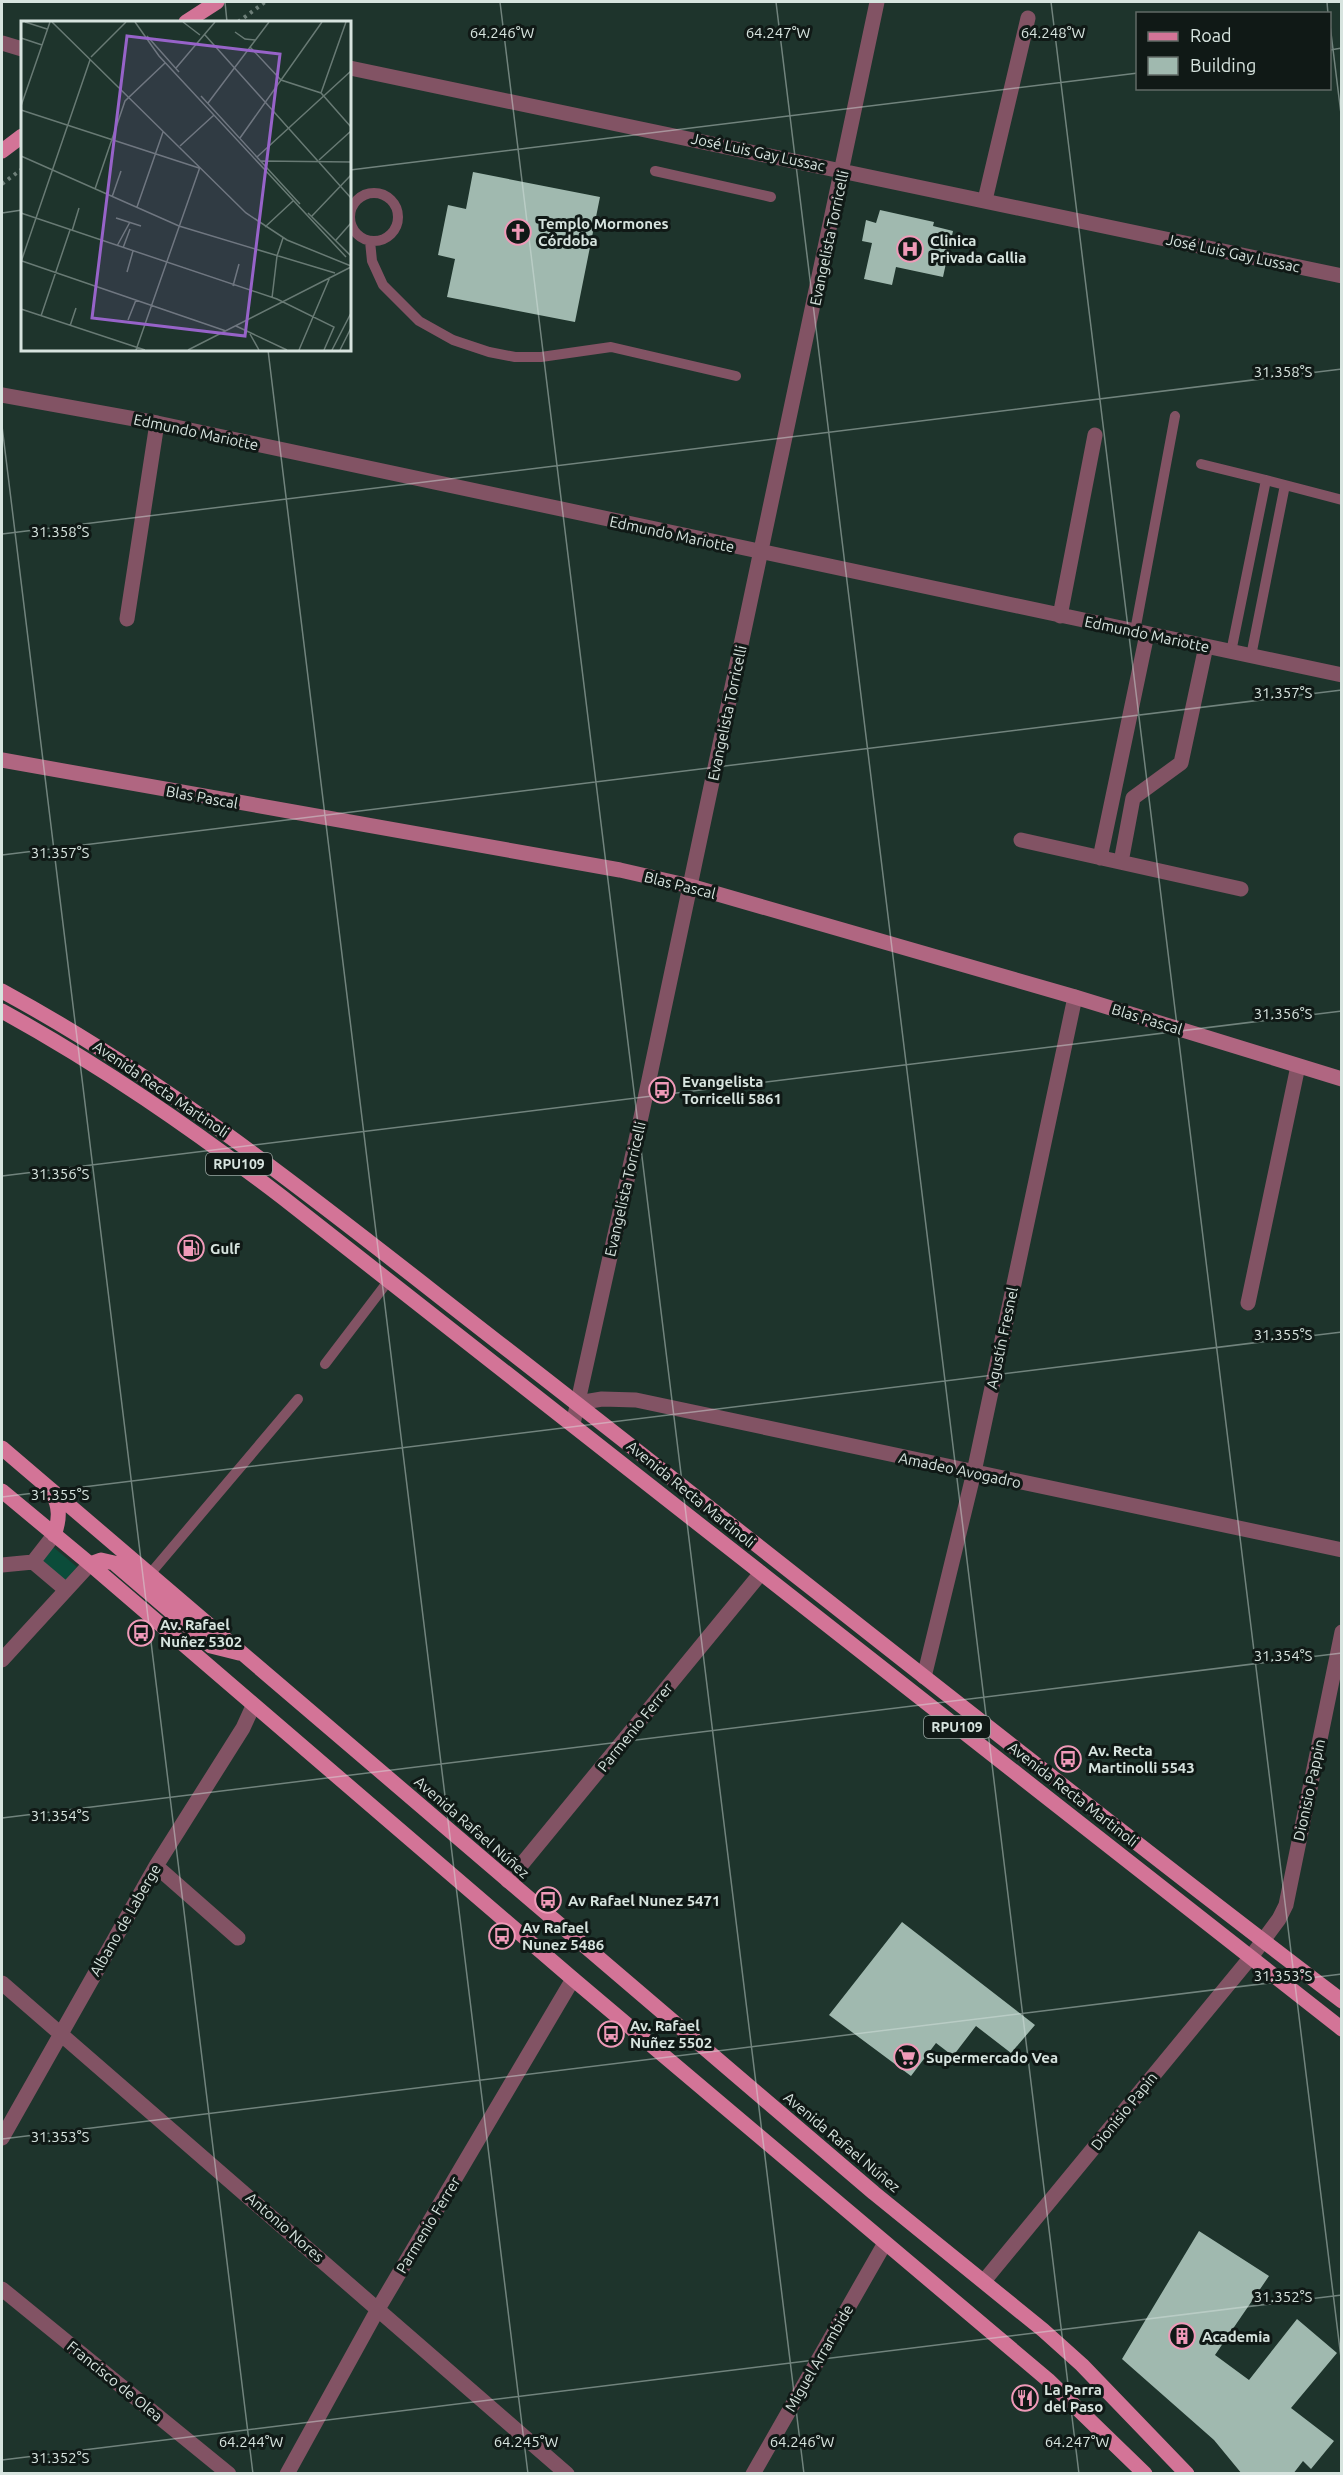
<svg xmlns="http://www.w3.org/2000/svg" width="1343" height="2475" viewBox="0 0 1343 2475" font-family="Ubuntu,sans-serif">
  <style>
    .green { fill: #0b4c3a }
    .building { fill: #a0b9af }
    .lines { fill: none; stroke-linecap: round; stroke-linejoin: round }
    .path { stroke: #6d7f78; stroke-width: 4; stroke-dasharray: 3 4.5; stroke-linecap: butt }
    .service { stroke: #825364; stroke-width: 10 }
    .minor { stroke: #825364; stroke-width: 15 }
    .secondary { stroke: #b06681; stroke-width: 15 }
    .primary { stroke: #d37497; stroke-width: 15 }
    .ticks { fill: none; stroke: #d7e4df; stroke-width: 1.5; stroke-opacity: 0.45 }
    .labels { text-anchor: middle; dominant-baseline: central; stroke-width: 6; stroke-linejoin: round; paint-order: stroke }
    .shield { fill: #101916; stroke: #9ba7a3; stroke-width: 1.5 }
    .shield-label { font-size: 14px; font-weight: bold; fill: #d7e4df }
    .street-label { font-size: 15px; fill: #d7e4df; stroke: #101916 }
    .poi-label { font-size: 15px; font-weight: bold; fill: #d7e4df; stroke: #101916; text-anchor: start }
    .inset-road { fill: none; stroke: #687a74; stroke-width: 1.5 }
    .view { fill: #9763c9; fill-opacity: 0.15; stroke: #9763c9; stroke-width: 3 }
    .inset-edge { fill: none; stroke: #d7e4df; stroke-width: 3 }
    .ticks-label { font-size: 15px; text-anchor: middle; fill: #d7e4df; stroke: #101916; stroke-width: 6; stroke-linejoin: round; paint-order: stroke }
  </style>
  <rect width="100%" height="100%" fill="#1e342c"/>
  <path class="green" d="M52,1546l25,21 -14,17 -25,-19z"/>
  <path class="building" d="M473,172l127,25 -25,125 -128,-25 8,-38 -17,-4 10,-50 18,4z
    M880,210l54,12 -1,4 20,5 -10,46 -47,-10 -4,18 -28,-6 8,-36 -10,-2 4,-21 10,3z
    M902,1922l133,103 -24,28 -35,-27 -23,30 -17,-13 -25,33 -82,-61z
    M1199,2231l70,45 -54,79 34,25 48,-61 40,34 -46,55 43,33 -23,28 -8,-8 -10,13h-51l-28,-34 -92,-81z"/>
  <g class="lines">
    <path class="path" d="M238,22l27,-20
      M2,184l20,-15"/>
    <path class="service" d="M655,171l116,26
      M350 217a24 24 0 1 1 48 0a24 24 0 1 1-48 0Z
      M370,241l2,20 11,24 36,36 34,19 36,12 26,5h26l70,-10 125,29
      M1201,464l65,16
      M1285,485l57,15
      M1135,631l40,-215
      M1231,652l35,-172 19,5 -34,171
      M325,1364l64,-84
      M150,1574l148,-175"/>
    <path class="minor" d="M2,43l20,6
      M350,68l992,208
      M985,200l43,-182
      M2,395l155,28 1185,252
      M1060,616l35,-181
      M127,619l30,-196
      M1021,840l220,49
      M1100,858l47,-224
      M1121,862l12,-64 48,-35 25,-117
      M1248,1303l50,-237
      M578,1403l24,-4 34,1 706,150
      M573,1424l70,-316 234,-1106
      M33,1562l32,27
      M2,1565l31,-3 21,-27
      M2,1660l88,-96
      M924,1677l50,-205 101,-475
      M156,1866l82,72
      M508,1881l253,-308
      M2,1983l565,491
      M2,2138l154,-272 87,-138 10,-22
      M984,2281l267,-324 28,-38 7,-14 56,-273
      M2,2289l227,185
      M287,2474l91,-165 195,-330
      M753,2474l132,-231"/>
    <path class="secondary" d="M2,760l618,110 70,16 385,111 267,82"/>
    <path class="primary" d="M186,22l31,-20
      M2,151l20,-15
      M2,991c186,101 348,237 515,366 275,214 547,433 825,644
      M2,1011c100,55 189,117 280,186l1060,832
      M2,1448l872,745 169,137 39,35 105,109
      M2,1491l88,73 483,415 475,401 97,94
      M52,1492c8,15 8,27 2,43
      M90,1564l11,-4 13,3 97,83 28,7"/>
  </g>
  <path class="ticks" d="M225,2l2,20M500,2l304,2472M776,2l303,2472M1051,2l291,2364M1327,2l1,12M1330,25l12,97M1330,50l12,-2M350,170l788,-97M2,213l20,-3M268,350l260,2124M2,426l251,2048M2,534l1340,-165M2,855l1340,-165M2,1176l1340,-165M2,1497l1340,-165M2,1818l1340,-165M2,2139l1340,-165M2,2460l1340,-165"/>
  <defs>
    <g id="church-ring" transform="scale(1.35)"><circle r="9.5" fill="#101916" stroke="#ef9ab8" stroke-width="1.5"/><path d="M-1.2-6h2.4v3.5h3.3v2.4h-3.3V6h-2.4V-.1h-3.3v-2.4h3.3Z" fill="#ef9ab8"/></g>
    <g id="hospital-ring" transform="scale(1.35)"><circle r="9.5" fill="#101916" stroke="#ef9ab8" stroke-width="1.5"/><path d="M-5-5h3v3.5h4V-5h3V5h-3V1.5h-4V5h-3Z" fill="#ef9ab8"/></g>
    <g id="bus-ring" transform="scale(1.35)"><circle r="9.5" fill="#101916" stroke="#ef9ab8" stroke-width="1.5"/><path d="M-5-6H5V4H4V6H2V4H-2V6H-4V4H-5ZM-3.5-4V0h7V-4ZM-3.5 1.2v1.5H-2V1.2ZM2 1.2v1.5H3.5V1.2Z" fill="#ef9ab8"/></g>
    <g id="fuel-ring" transform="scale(1.35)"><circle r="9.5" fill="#101916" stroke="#ef9ab8" stroke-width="1.5"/><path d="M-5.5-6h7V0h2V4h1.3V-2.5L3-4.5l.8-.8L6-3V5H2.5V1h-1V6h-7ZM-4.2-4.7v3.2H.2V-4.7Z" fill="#ef9ab8"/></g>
    <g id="supermarket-ring" transform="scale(1.35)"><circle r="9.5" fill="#101916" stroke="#ef9ab8" stroke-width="1.5"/><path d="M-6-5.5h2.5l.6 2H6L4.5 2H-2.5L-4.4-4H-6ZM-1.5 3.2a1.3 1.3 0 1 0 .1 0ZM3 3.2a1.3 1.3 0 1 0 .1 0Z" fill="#ef9ab8"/></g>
    <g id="building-ring" transform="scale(1.35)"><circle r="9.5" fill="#101916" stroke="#ef9ab8" stroke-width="1.5"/><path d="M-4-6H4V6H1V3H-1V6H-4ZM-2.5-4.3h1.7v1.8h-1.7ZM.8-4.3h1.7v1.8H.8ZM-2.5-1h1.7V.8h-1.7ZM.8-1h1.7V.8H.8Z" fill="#ef9ab8"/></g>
    <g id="restaurant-ring" transform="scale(1.35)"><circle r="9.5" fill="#101916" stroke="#ef9ab8" stroke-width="1.5"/><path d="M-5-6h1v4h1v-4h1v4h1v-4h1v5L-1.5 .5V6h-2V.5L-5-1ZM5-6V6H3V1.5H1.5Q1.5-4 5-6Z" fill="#ef9ab8"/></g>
  </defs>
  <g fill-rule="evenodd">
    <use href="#church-ring" x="518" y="232"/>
    <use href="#hospital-ring" x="910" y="249"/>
    <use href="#bus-ring" x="662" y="1090"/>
    <use href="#fuel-ring" x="191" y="1248"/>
    <use href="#bus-ring" x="141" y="1633"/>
    <use href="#bus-ring" x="1068" y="1759"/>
    <use href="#bus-ring" x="548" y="1900"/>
    <use href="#bus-ring" x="502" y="1936"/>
    <use href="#bus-ring" x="611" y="2034"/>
    <use href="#supermarket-ring" x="907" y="2057"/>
    <use href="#building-ring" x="1182" y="2336"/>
    <use href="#restaurant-ring" x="1025" y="2398"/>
  </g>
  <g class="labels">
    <g class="shield">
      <rect x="206" y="1153" width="66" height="22" rx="4.5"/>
      <rect x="924" y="1716" width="66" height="22" rx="4.5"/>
    </g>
    <g class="shield-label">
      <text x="239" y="1164">RPU109</text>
      <text x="957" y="1727">RPU109</text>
    </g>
    <g class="street-label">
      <text transform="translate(758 152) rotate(12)">José Luis Gay Lussac</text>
      <text transform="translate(829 238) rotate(-78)">Evangelista Torricelli</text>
      <text transform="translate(1233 253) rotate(12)">José Luis Gay Lussac</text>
      <text transform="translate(196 432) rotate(12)">Edmundo Mariotte</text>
      <text transform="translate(672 534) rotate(12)">Edmundo Mariotte</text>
      <text transform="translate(1147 634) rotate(12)">Edmundo Mariotte</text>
      <text transform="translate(727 713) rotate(-78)">Evangelista Torricelli</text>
      <text transform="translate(202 797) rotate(10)">Blas Pascal</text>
      <text transform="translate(680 885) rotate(14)">Blas Pascal</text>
      <text transform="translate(1147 1019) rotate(17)">Blas Pascal</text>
      <text transform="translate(161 1089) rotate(34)">Avenida Recta Martinoli</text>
      <text transform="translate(625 1189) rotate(-77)">Evangelista Torricelli</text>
      <text transform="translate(1002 1338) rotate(-78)">Agustín Fresnel</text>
      <text transform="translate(960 1470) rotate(12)">Amadeo Avogadro</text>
      <text transform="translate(691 1494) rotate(39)">Avenida Recta Martinoli</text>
      <text transform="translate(635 1727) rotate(-51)">Parmenio Ferrer</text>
      <text transform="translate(1309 1790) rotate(-78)">Dionisio Pappin</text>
      <text transform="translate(1073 1794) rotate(38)">Avenida Recta Martinoli</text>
      <text transform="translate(472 1827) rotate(41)">Avenida Rafael Núñez</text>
      <text transform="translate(125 1920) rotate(-60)">Albano de Laberge</text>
      <text transform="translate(1124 2111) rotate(-51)">Dionisio Papin</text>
      <text transform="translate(842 2142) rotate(40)">Avenida Rafael Núñez</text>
      <text transform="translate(428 2225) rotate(-59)">Parmenio Ferrer</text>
      <text transform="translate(285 2227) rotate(41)">Antonio Nores</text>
      <text transform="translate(819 2358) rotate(-60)">Miguel Arrambide</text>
      <text transform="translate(115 2381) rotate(39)">Francisco de Olea</text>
    </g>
    <g class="poi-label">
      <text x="538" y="223">Templo Mormones<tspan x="538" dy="17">Córdoba</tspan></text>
      <text x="930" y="240">Clinica<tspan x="930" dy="17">Privada Gallia</tspan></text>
      <text x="682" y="1081">Evangelista<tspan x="682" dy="17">Torricelli 5861</tspan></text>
      <text x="210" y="1248">Gulf</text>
      <text x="160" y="1624">Av. Rafael<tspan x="160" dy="17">Nuñez 5302</tspan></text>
      <text x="1088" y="1750">Av. Recta<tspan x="1088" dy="17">Martinolli 5543</tspan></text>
      <text x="568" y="1900">Av Rafael Nunez 5471</text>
      <text x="522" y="1927">Av Rafael<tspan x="522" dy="17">Nunez 5486</tspan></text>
      <text x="630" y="2025">Av. Rafael<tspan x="630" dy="17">Nuñez 5502</tspan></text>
      <text x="926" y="2057">Supermercado Vea</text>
      <text x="1202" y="2336">Academia</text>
      <text x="1044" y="2389">La Parra<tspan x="1044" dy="17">del Paso</tspan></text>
    </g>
  </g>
  <g transform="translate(21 21)">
    <rect width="330" height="330" fill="#1e342c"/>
    <path class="inset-road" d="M4,1l22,7M31,1l194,191 41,27 64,26M114,1l24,34 187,201M162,1l17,13M214,11l10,7 10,1M184,14l146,163M126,15l32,36M0,17l21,7M229,26l31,33 40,13 30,34M70,36l35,-35M155,47l39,-46M300,72l25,-71M180,75l99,108M187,82l61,-81M0,85l29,-84M0,89l178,58M219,117l82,-116M159,125l34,-31M0,135l158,70 156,47M236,136l94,-86M298,139l32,-29M240,140l90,1M74,168l30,-88 40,-38M91,176l9,-26M116,186l26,-75M0,192l256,86 57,28 -10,23M287,192l43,43M290,196l40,-42M95,197l25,8M244,206l28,-26M51,210l7,-23M315,219l15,-17M96,225l13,-24M102,227l7,-19M1,240l204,70M0,241l69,-202M106,251l6,-21M212,265l6,-22M251,277l5,-42 6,-18M0,288l124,41M20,295l29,-86M107,299l8,-20M49,305l6,-18M215,305l51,24M229,313l9,16M115,329l64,-183M167,329l163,-83M278,329l31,-73M311,329l19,-37M319,329l11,-22"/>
    <path class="view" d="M106,15l153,18 -35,282 -153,-18z"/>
    <rect width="330" height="330" class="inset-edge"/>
  </g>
  <g class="ticks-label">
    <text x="502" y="38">64.246°W</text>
    <text x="778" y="38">64.247°W</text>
    <text x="1053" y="38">64.248°W</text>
    <text x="1283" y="377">31.358°S</text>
    <text x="60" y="537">31.358°S</text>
    <text x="1283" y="698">31.357°S</text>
    <text x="60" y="858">31.357°S</text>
    <text x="1283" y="1019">31.356°S</text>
    <text x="60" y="1179">31.356°S</text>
    <text x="1283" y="1340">31.355°S</text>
    <text x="60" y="1500">31.355°S</text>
    <text x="1283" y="1661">31.354°S</text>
    <text x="60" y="1821">31.354°S</text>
    <text x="1283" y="1981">31.353°S</text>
    <text x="60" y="2142">31.353°S</text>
    <text x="1283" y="2302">31.352°S</text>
    <text x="251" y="2447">64.244°W</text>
    <text x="526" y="2447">64.245°W</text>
    <text x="802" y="2447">64.246°W</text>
    <text x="1077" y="2447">64.247°W</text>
    <text x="60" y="2463">31.352°S</text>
  </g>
  <rect width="1343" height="2475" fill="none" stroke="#d7e4df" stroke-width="6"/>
  <rect x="1136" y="12" width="195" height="78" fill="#101916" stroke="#606a66" stroke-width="1.5"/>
  <rect x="1148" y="32" width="30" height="9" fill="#d37497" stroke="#606a66" stroke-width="1.5"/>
  <text x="1190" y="42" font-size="18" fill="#d7e4df">Road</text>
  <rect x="1148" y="57" width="30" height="18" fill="#a0b9af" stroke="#606a66" stroke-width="1.5"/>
  <text x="1190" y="72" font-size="18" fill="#d7e4df">Building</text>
</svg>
